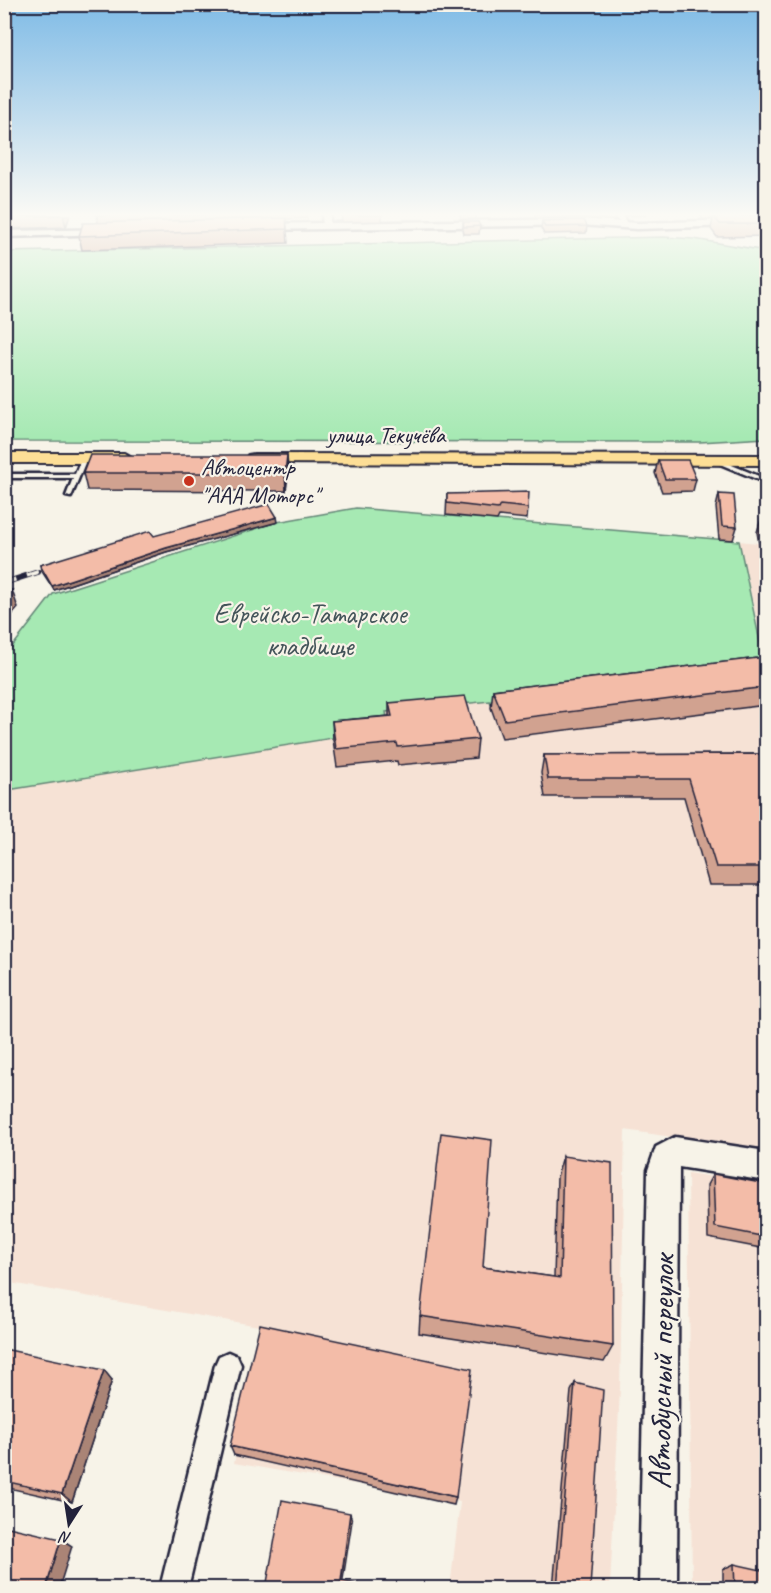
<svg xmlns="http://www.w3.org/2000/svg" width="771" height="1593" viewBox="0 0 771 1593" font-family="Caveat,sans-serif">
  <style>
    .built { fill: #f6e2d5 }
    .green { fill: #a6e9b3; stroke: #648677; stroke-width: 1.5 }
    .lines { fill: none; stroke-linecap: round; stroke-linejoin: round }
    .lane-casing { stroke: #22223b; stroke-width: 5 }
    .street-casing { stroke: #22223b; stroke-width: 5 }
    .secondary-casing { stroke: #22223b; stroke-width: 5 }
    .primary-casing { stroke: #22223b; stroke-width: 4 }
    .lane { fill: #f7f3e8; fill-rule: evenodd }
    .street { fill: #f7f3e8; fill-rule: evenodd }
    .secondary { fill: #f7f3e8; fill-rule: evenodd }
    .primary { fill: #fdde96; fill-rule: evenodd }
    .rail-casing { stroke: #22223b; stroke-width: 6 }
    .rail { stroke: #f7f3e8; stroke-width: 4; stroke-dasharray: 12; stroke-linecap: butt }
    .wall { fill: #d1a290; stroke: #22223b; stroke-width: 1.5 }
    .shaded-wall { fill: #aa8476; stroke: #22223b; stroke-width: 1.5 }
    .building { fill: #f3bca8; stroke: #22223b; stroke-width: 1.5 }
    .poi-dot { fill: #c8321e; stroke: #f7f3e8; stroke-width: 2 }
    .labels { text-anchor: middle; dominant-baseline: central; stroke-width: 4.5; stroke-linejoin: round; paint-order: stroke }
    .far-street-label { font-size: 24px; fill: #22223b; stroke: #f7f3e8 }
    .far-poi-label { font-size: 24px; fill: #22223b; stroke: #f7f3e8; text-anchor: start }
    .park-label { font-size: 28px; fill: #435459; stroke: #f7f3e8 }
    .near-street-label { font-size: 33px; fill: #22223b; stroke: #f7f3e8 }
  </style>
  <rect width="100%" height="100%" fill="#f7f3e8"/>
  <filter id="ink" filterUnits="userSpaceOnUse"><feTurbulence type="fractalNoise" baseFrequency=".0167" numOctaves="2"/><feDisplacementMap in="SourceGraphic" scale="12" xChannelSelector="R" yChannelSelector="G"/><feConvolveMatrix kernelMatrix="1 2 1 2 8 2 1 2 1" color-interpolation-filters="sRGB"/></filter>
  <g filter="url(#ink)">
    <path class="built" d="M739,541l27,3v117z
      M766,671v480l-141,-21 -5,259 -10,199h-160l10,-86 -226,-39 31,-136 -260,-45 -1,-238 8,-15h-7v-241l9,1 374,-60 -3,-17 105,-11 1,3z
      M688,1173l78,12v403h-74z"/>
    <path class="green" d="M664,237l30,2 72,12v187l-66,4 -695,-1v-189z
      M356,508l383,33 27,130 -275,33 -1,-3 -104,11 3,17 -375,60 -9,-1v-132l48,-62 224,-72z"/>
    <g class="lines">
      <g class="lane-casing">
        <path id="lane" d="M82,457l5,1 -16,39 -5,-1 7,-18h-69v-4h71z
          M717,459l49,20v4l-51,-21v-2z"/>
      </g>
      <g class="street-casing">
        <path id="street" d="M322,215h8v13l-7,-2z
          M614,215h8l7,12h-6z
          M228,1352l9,4 4,9 -53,223h-28l55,-223 4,-9z"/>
      </g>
      <g class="secondary-casing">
        <path id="secondary" d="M581,219l56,4 129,-4v6l-129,4 -56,-4 -323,5 -5,-3 5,-3z
          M115,229l1,2 -5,3 -107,3v-6z
          M675,1137l91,14v30l-87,-14 -2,421h-38l9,-418 8,-23z"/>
      </g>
      <g class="primary-casing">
        <path id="primary" d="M4,453h120l9,5 -9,5h-120z
          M254,454l512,1v10l-518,-2 -3,-4 3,-4z"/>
      </g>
      <use href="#lane" class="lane"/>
      <use href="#street" class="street"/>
      <use href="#secondary" class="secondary"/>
      <use href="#primary" class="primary"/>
      <g class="rail-casing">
        <path id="rail" d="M4,583l34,-11"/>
      </g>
      <use href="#rail" class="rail"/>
    </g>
    <path class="wall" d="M4,215h66l-4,12 -62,2z
      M97,215h210v3l-21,1 2,24 -206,7 -3,-14 19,-13z
      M341,215h41v6l-40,1z
      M460,215h16l-1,4h-14z
      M534,215h42v2l-40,1z
      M624,215h23l-22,1z
      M700,215h66v21l-49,1 -6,-8 2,-11 -10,1z
      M542,221l45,5 -1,7 -42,1 -3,-6z
      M463,222l17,4 -1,8h-15l-1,-5z
      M287,455l1,17 -2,19 -199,-1 -4,-17z
      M658,460l38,19 -3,12 -31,1 -7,-19z
      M447,494l81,14 -1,11 -28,-3 -2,4 -51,-5z
      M719,494l18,33 -4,13 -14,-1 -3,-32z
      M761,519l5,1v31l-6,-1 -3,-18z
      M278,522l-112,30 -112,38 -13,-20 -1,-5 114,-29z
      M766,657v48l-264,33 -11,-30 2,-18z
      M389,703l89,36 -2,19 -78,7 -1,-4 -60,6 -4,-27 -1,-19 57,-5z
      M766,754v131h-57l-25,-88h-139l-4,-24 3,-18z
      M563,1156l50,190 -9,16 -185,-29 1,-17 63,-49 71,10 3,-100z
      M713,1174l53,10v65l-58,-11 -1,-53z
      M4,1349l108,31 -40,122 -68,-15z
      M575,1383l15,205h-37l18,-197z
      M230,1446l226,51 -2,8 -220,-50z
      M734,1564l32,24h-43v-19z"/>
    <path class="shaded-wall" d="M63,215h7l-4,12z
      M287,455l1,17 -2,19 -1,-18z
      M277,517l1,5 -112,30 -112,38 -2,-4 114,-38z
      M12,590l6,18 -14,16v-25z
      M104,1370l8,10 -40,122 -10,-8z
      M350,1513l2,8 -10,65 -1,-5z
      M61,1539l11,7 -13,42h-13z"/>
    <path class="building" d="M4,215h59l-59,2z
      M766,215v9h-46l-6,-7z
      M286,218l1,11 -208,7 4,-13z
      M584,220l3,6 -42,1 -3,-6z
      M463,222h15l2,4 -16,1z
      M90,455h197l-2,18h-202z
      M658,460h30l8,19h-31z
      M529,492l-1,16 -28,-3 -2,4 -51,-6v-9z
      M719,494l15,1 3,32 -15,-1z
      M269,504l8,13 -111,31 -114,38 -12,-21 110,-34 4,5z
      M761,519l5,1v17h-2z
      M4,589l8,1 -8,9z
      M766,657v30l-261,33 -12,-30z
      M465,696l13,43 -80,8 -1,-4 -61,6 -4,-28 60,-5 -3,-13z
      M766,754v113h-50l-27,-88h-141l-4,-24z
      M441,1133l51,7 -9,127 77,11 3,-122 49,7 1,183 -193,-30z
      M713,1174l53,10v53l-51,-10z
      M260,1324l212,45 -16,128 -226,-51z
      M4,1349l100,21 -42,124 -58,-13z
      M575,1383l28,7 -13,198h-33z
      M282,1500l68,13 -9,68 39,7h-114z
      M4,1526l57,13 -15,49h-42z
      M734,1564l32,7v17h-31z"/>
  </g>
  <linearGradient id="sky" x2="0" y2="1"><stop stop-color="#7fbbe6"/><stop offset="0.49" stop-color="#fbfaf5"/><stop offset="1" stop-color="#fbfaf5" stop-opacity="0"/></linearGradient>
  <rect width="771" height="438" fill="url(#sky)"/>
  <circle class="poi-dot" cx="189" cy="481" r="6"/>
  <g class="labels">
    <g class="far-street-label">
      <text x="386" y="435">улица Текучёва</text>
    </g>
    <g class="far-poi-label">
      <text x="201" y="467">Автоцентр<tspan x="201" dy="28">"ААА Моторс"</tspan></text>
    </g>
    <g class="park-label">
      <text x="310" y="613">Еврейско-Татарское<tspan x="310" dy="32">кладбище</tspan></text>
    </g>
    <g class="near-street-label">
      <text transform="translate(661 1372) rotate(-89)">Автобусный переулок</text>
    </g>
  </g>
  <rect width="771" height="1593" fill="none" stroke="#f7f3e8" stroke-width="24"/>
  <rect x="12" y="12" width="747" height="1569" fill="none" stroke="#22223b" stroke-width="2" filter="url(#ink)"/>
  <g transform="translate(69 1524) rotate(192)" stroke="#f7f3e8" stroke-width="4.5" paint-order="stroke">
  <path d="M0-4.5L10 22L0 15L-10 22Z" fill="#22223b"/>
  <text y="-9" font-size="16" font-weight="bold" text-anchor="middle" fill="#22223b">N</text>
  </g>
</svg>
